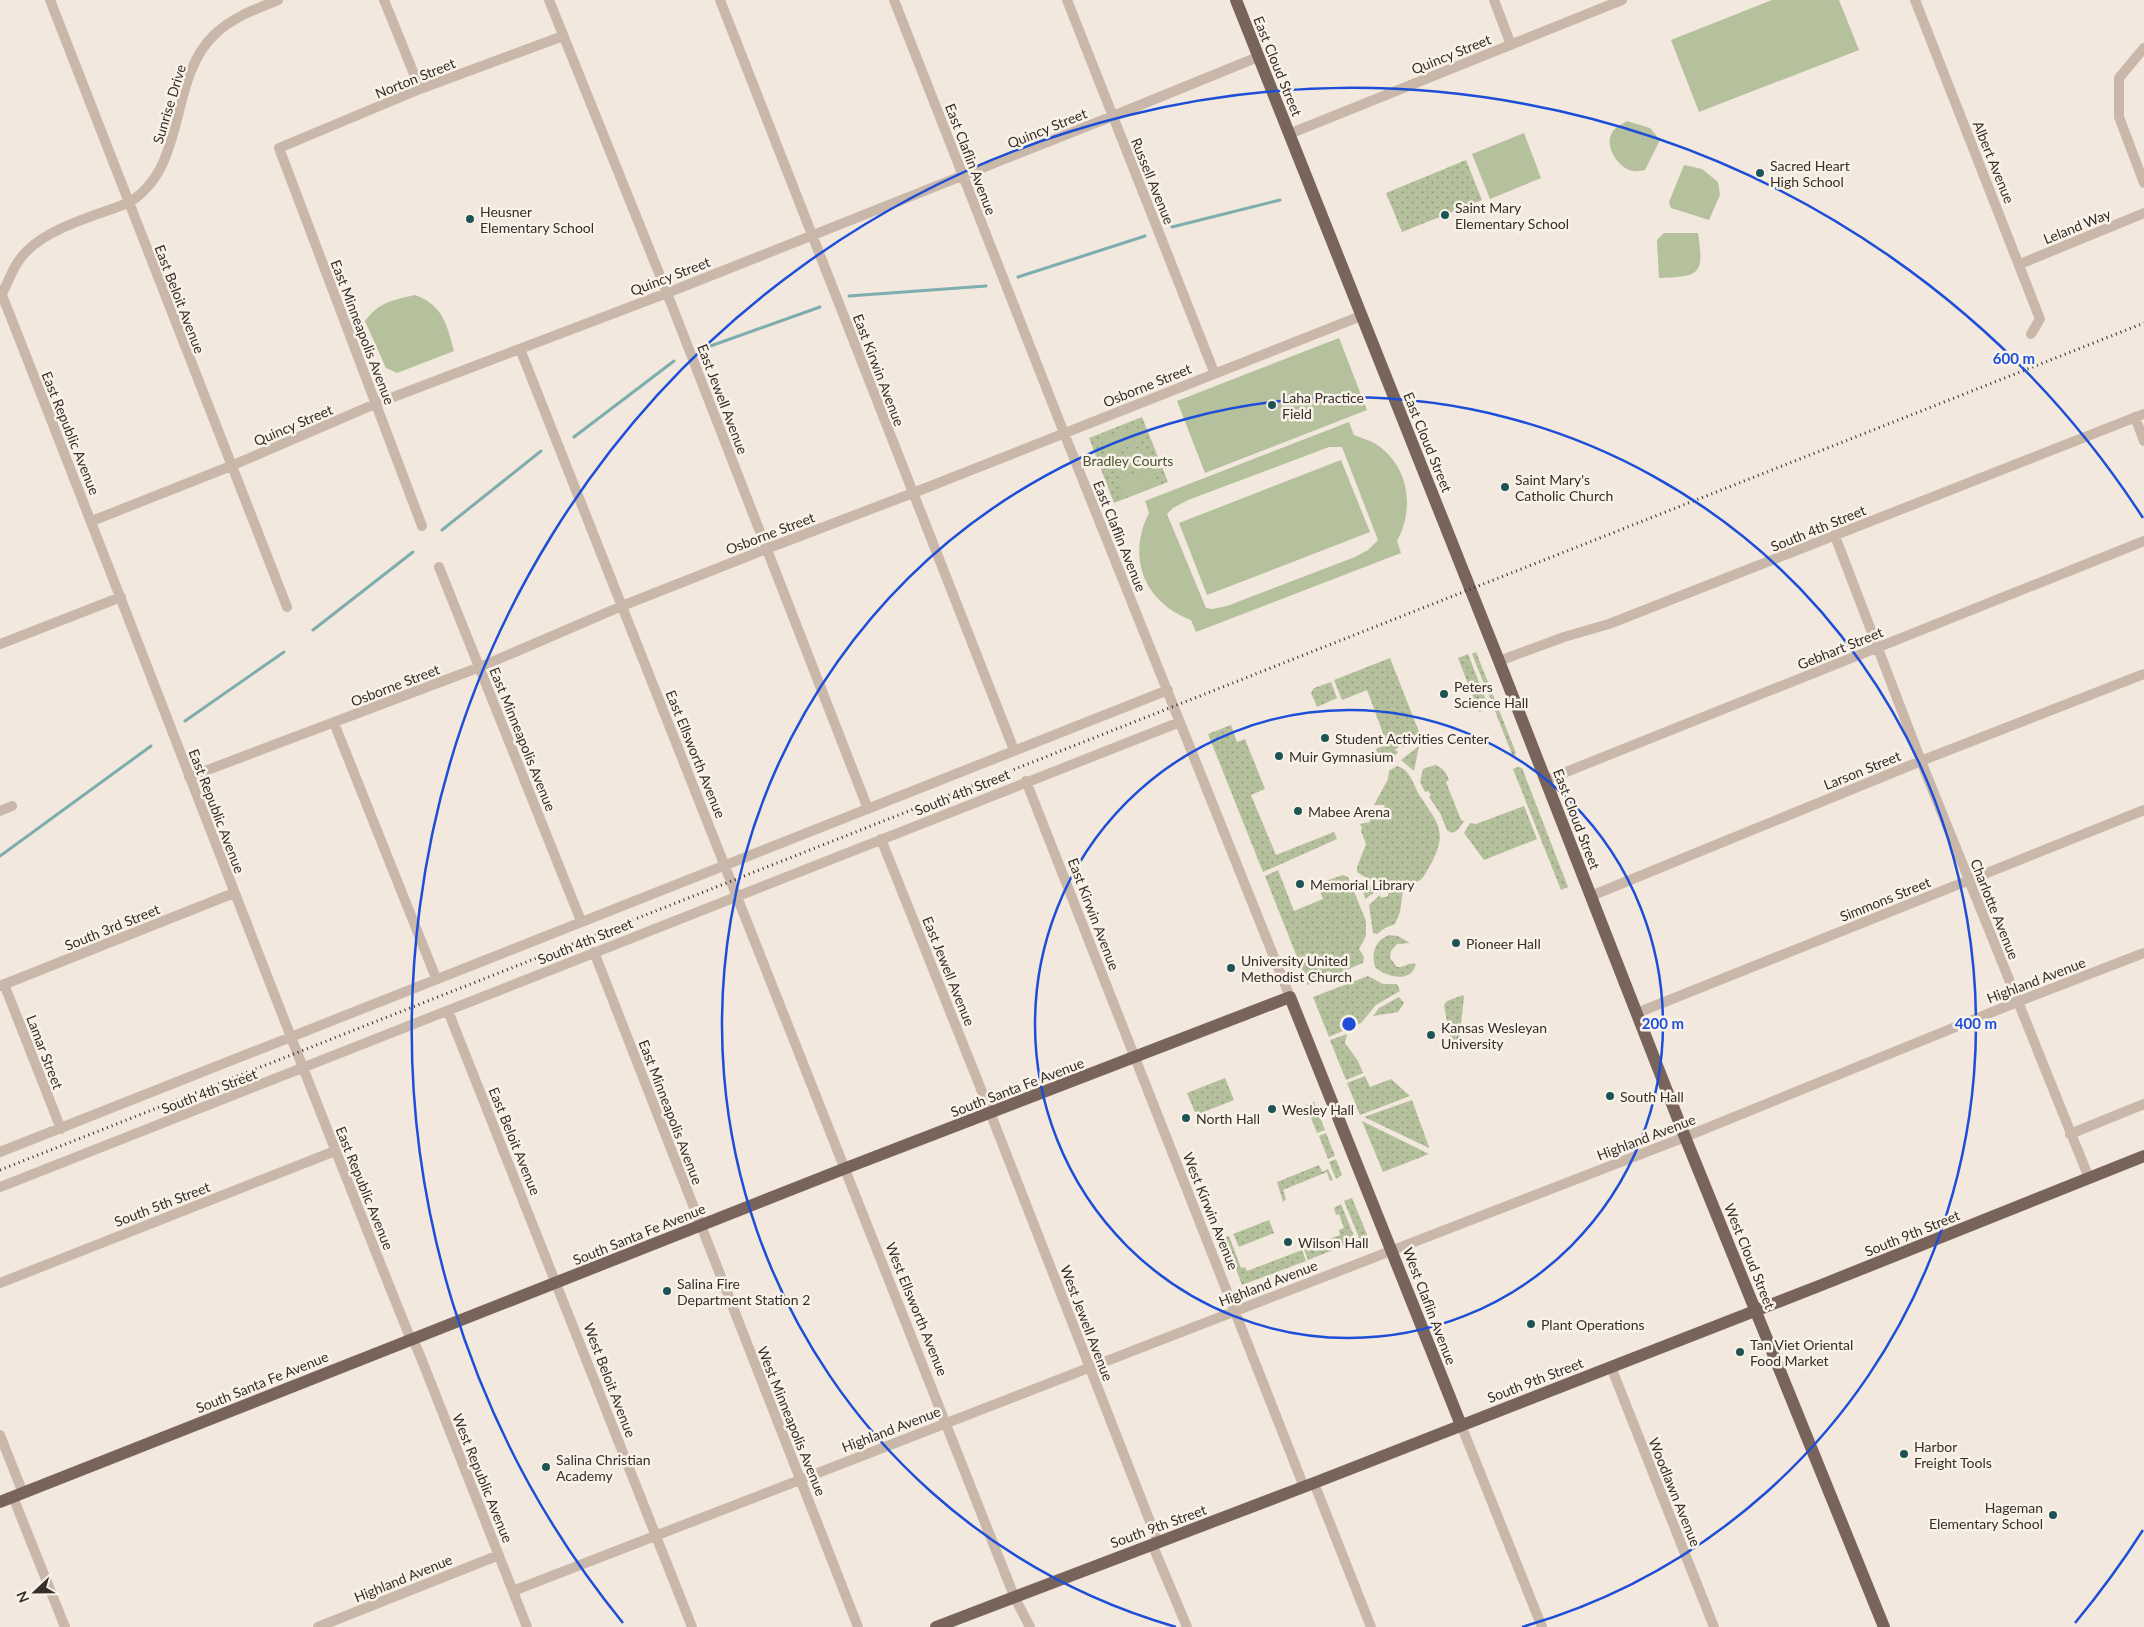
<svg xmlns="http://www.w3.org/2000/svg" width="2144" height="1627" viewBox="0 0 2144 1627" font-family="Lato,sans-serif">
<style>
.grass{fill:url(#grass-dots)}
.garden{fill:#b5c09d;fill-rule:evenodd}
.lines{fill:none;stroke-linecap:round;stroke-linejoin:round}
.stream{stroke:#7dadae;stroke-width:3}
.minor{stroke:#c9b7a9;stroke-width:10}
.major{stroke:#78645a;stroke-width:12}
.rail{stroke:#372d29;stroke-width:3;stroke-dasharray:1 4;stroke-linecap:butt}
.ring{fill:none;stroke:#1d4ed8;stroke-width:2.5}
.poi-dot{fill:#1f5457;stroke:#f9f2e9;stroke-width:2}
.labels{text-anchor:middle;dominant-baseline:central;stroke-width:5;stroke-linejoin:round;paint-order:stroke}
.street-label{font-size:14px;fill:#372d29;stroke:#f9f2e9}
.poi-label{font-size:14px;fill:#372d29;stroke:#f9f2e9;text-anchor:start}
.park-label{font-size:14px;fill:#47542d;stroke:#f9f2e9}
.centre{fill:#1d4ed8;stroke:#f9f2e9;stroke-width:2.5}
.ring-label{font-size:15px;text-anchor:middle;font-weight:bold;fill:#1d4ed8;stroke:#f9f2e9;stroke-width:5;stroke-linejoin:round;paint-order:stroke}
</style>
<defs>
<pattern id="grass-dots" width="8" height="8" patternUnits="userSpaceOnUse" patternTransform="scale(1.25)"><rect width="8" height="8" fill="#b5c09d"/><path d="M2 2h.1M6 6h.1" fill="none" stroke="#949c80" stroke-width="1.8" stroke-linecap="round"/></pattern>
</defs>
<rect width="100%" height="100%" fill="#f2e8dd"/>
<path class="grass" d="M 1466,160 L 1482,200 L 1402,232 L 1386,193 Z
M 1142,417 L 1168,482 L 1114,503 L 1089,438 Z
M 1476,652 L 1497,705 L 1493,706 L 1472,654 Z
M 1468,654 L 1489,708 L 1479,712 L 1458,658 Z
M 1390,658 L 1421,737 L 1403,747 L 1400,745 L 1395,750 L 1398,752 L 1388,763 L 1384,761 L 1380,761 L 1376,749 L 1387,744 L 1367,690 L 1342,700 L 1334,680 Z
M 1331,682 L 1337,698 L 1317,707 L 1311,693 L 1314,688 Z
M 1499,710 L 1516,753 L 1513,757 L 1495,711 Z
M 1231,725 L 1237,742 L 1245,739 L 1265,789 L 1251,795 L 1276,855 L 1334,832 L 1337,839 L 1263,872 L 1208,734 Z
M 1419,746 L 1414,771 L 1401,760 Z
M 1435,765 C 1442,767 1447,773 1449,780 L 1446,782 L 1461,820 L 1464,821 C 1460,827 1455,837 1447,830 L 1440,813 L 1429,797 L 1431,795 L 1428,791 L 1425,792 L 1420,782 L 1423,769 Z
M 1397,766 C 1411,770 1413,785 1420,796 C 1437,822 1448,831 1432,862 C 1428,868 1425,877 1419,881 C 1400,889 1373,884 1357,872 L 1357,867 L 1366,844 L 1361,831 L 1362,828 L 1360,824 L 1370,822 L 1370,816 L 1383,811 L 1385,805 L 1374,805 L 1388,779 L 1389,771 Z
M 1518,767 L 1522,768 L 1568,887 L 1561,890 L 1513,769 Z
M 1524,806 L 1537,839 L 1484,860 L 1464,833 L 1470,823 L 1476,824 Z
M 1278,870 L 1294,911 L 1323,899 L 1317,884 L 1343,875 L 1348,877 L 1366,921 L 1366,936 L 1359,949 L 1364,957 L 1363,963 L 1337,974 L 1328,971 C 1319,977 1320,980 1308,985 L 1265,876 Z
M 1361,883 L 1378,890 L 1365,899 Z
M 1403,890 L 1400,912 L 1395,924 L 1385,928 L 1377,934 L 1373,933 L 1369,905 L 1380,895 L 1381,898 L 1388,896 L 1388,893 Z
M 1389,935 L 1398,936 L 1410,943 L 1397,944 L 1391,951 L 1390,958 L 1397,967 C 1404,968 1409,962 1416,964 C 1411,984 1386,977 1375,967 C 1371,954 1375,940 1389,935 Z
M 1368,976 L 1383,984 L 1397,984 L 1400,991 L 1376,1005 L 1361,1023 L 1329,1037 L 1313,997 Z
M 1463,995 L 1464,997 L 1459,1042 L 1454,1047 L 1451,1045 L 1444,1005 L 1447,1001 Z
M 1399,997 L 1404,1003 L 1398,1012 L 1373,1016 L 1379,1008 Z
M 1347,1034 L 1345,1043 L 1358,1061 L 1363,1073 L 1346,1080 L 1330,1040 Z
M 1365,1076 L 1370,1087 L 1391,1079 L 1410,1096 L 1360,1115 L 1347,1083 Z
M 1225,1078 L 1234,1100 L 1196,1115 L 1187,1093 Z
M 1412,1100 L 1429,1147 L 1429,1148 L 1364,1117 Z
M 1314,1102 L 1325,1130 L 1317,1133 L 1306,1105 Z
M 1362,1121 L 1429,1154 L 1383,1172 Z
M 1326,1133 L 1335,1156 L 1328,1159 L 1319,1136 Z
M 1336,1159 L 1342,1175 L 1336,1179 L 1329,1162 Z
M 1319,1165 L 1322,1172 L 1328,1169 L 1333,1180 L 1330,1181 L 1327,1172 L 1283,1190 L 1286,1199 L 1283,1202 L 1277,1182 Z
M 1352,1198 L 1368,1237 L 1360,1240 L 1344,1201 Z
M 1341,1204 L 1356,1241 L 1308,1260 L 1304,1249 L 1340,1235 L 1339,1230 L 1344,1228 L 1339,1214 L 1336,1215 L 1334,1208 Z
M 1269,1220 L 1274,1233 L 1239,1247 L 1233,1234 Z
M 1229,1236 L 1241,1268 L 1245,1267 L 1247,1271 L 1302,1250 L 1306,1261 L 1242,1285 L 1224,1238 Z"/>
<path class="garden" d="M 1772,0 L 1839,0 L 1859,50 L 1699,112 L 1671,40 Z
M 1627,121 L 1650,128 L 1660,140 L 1645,170 C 1640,171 1634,172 1629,170 C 1614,163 1601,140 1617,127 C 1620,125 1624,123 1627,121 Z
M 1524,133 L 1541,178 L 1490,199 L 1472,154 Z
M 1684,165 L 1702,169 L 1718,182 L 1720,195 L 1709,220 L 1671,208 L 1669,202 Z
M 1664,233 L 1698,233 C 1704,274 1701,277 1659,278 L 1657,240 Z
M 415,295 C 443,305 447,325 454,351 L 397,373 L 386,368 L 365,321 C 379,302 393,300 415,295 Z
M 1339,338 L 1367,410 L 1205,473 L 1177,401 Z
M 1349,422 L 1354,435 C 1361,438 1369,440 1376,444 C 1409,466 1415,508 1397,541 L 1401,553 L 1196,632 L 1191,620 C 1145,603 1126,558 1149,513 L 1145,501 ZM 1329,447 L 1342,447 L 1378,540 L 1368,550 L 1355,557 L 1227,606 L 1212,609 L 1206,608 L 1167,514 L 1173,508 L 1188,500 Z
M 1136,425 L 1142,441 L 1108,455 L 1101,439 Z
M 1144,446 L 1150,462 L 1116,476 L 1109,460 Z
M 1341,460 L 1370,532 L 1207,595 L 1179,523 Z
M 1152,468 L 1159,484 L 1124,497 L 1117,481 Z"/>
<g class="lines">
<path class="stream" d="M 1172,227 L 1280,200
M 1018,277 L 1145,236
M 849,296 L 986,286
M 702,349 L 820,307
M 574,437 L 674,361
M 442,530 L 541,451
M 313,630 L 413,552
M 185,721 L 284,652
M 0,856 L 151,746"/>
<path class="minor" d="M 50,0 L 287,607
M 384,0 L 420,89
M 549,0 L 667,293 L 868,809
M 720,0 L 1014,750
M 894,0 L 1064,433 L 1290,997
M 1067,0 L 1214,372
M 1494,0 L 1511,45
M 1915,0 L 2040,319 L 2031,334
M 2144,48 L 2119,78 L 2119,117 L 2144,183
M 1289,134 L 1622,0
M 2020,264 L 2144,213
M 0,290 C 138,638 269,988 409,1335 L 413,1339 L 421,1358 L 527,1627
M 2,294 C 9,280 15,262 27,251 C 50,227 98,215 128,203 C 189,167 167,79 215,34 C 233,17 256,9 278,0
M 520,349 L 1014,1596 L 1030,1627
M 2135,417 L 2144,441
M 92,521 L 231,466 L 375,404 L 667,293 L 1113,116 L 1258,57
M 422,526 L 279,148 L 420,89 L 563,36
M 1835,536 L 1921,761 L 2089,1178
M 439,567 L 581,921
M 0,644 L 121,597
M 1499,661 L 1564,637 L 1609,624 L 2144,414
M 334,723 L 436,978
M 189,777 L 480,667 L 622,606 L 766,549 L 913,493 L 1361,316
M 1546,780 L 2144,541
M 1026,781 L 1304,1487
M 0,811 L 12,806
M 881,839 L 977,1079 L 1158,1542
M 1591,896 L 1921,761 L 2144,674
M 594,952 L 858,1627
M 4,984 L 61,1129
M 0,986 L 234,893
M 448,1011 L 692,1627
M 1637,1013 L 2144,810
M 2070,1134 L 2144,1104
M 0,1152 L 1168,690
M 0,1187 L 1180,722
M 0,1283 L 335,1151
M 1611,1367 L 1714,1627
M 1461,1425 L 1542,1627
M 0,1435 L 23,1493
M 1314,1483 L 1371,1627
M 13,1497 L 65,1627
M 1152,1544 L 1187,1627
M 513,1591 L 1685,1137 L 2017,1002 L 2144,953
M 318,1627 L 499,1555"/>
<path class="major" d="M 1236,0 L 1499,661 L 1685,1137 L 1884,1627
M 0,1502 L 846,1168 L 1290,997 L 1461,1425
M 936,1627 L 1314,1483 L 1824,1284 L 2144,1156"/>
<path class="rail" d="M 0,1170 L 2144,323"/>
</g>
<g class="ring">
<circle cx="1349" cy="1024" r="314"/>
<path d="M1176 1627A627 627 0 1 1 1522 1627"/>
<path d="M2143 1530A941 941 0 0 1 2075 1623M623 1623A941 941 0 1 1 2143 518"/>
</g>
<g class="poi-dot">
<circle cx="1760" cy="173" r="5"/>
<circle cx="1445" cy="215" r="5"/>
<circle cx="470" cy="219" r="5"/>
<circle cx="1272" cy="405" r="5"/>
<circle cx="1505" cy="487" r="5"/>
<circle cx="1444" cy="694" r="5"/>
<circle cx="1325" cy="738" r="5"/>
<circle cx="1279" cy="756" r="5"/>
<circle cx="1298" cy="811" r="5"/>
<circle cx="1300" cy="884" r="5"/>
<circle cx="1456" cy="943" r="5"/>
<circle cx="1231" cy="968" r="5"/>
<circle cx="1431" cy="1035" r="5"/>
<circle cx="1610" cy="1096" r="5"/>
<circle cx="1272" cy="1109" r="5"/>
<circle cx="1186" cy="1118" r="5"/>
<circle cx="1288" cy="1242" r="5"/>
<circle cx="667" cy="1291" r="5"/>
<circle cx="1531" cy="1324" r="5"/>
<circle cx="1740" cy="1352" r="5"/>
<circle cx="1904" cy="1454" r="5"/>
<circle cx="546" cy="1467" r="5"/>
<circle cx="2053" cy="1515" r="5"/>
</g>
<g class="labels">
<g class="street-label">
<text transform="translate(1451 54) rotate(-22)">Quincy Street</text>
<text transform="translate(1278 66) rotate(68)">East Cloud Street</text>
<text transform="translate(415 78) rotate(-22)">Norton Street</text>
<text transform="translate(169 104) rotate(-73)">Sunrise Drive</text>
<text transform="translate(1047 128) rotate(-22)">Quincy Street</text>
<text transform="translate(971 159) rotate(69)">East Claflin Avenue</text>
<text transform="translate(1994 162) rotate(68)">Albert Avenue</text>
<text transform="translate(1153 181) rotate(68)">Russell Avenue</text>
<text transform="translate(2077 226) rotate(-22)">Leland Way</text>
<text transform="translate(670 276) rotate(-21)">Quincy Street</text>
<text transform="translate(180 299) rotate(69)">East Beloit Avenue</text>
<text transform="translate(363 332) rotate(69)">East Minneapolis Avenue</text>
<text transform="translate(879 370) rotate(69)">East Kirwin Avenue</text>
<text transform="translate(1147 385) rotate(-22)">Osborne Street</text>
<text transform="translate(723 399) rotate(69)">East Jewell Avenue</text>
<text transform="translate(293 425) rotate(-23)">Quincy Street</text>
<text transform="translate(71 433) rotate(68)">East Republic Avenue</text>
<text transform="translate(1428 442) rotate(68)">East Cloud Street</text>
<text transform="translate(1818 528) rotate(-22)">South 4th Street</text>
<text transform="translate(770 533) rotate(-21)">Osborne Street</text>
<text transform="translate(1120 536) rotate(68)">East Claflin Avenue</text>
<text transform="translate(1840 648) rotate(-22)">Gebhart Street</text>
<text transform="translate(395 685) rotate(-21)">Osborne Street</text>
<text transform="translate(523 739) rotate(68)">East Minneapolis Avenue</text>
<text transform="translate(696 754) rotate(68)">East Ellsworth Avenue</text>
<text transform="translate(1862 770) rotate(-22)">Larson Street</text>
<text transform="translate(962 792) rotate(-22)">South 4th Street</text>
<text transform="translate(217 811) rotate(69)">East Republic Avenue</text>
<text transform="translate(1577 819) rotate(69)">East Cloud Street</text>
<text transform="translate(1885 899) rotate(-22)">Simmons Street</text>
<text transform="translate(1995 909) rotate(68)">Charlotte Avenue</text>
<text transform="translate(1094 914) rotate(69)">East Kirwin Avenue</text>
<text transform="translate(112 927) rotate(-22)">South 3rd Street</text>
<text transform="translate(585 941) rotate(-22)">South 4th Street</text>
<text transform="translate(949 971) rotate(68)">East Jewell Avenue</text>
<text transform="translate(2036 980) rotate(-21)">Highland Avenue</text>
<text transform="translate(45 1052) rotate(69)">Lamar Street</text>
<text transform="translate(1017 1087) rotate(-21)">South Santa Fe Avenue</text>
<text transform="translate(209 1091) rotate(-21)">South 4th Street</text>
<text transform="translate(671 1112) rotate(69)">East Minneapolis Avenue</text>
<text transform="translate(1646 1137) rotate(-21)">Highland Avenue</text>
<text transform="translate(515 1141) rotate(68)">East Beloit Avenue</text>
<text transform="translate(365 1188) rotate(68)">East Republic Avenue</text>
<text transform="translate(162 1204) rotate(-21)">South 5th Street</text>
<text transform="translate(1211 1211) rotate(68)">West Kirwin Avenue</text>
<text transform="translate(1912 1233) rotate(-22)">South 9th Street</text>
<text transform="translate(639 1234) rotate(-22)">South Santa Fe Avenue</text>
<text transform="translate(1750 1256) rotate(68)">West Cloud Street</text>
<text transform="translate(1268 1283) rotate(-21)">Highland Avenue</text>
<text transform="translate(1430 1306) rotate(69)">West Claflin Avenue</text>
<text transform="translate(917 1309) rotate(68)">West Ellsworth Avenue</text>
<text transform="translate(1087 1323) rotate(69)">West Jewell Avenue</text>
<text transform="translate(610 1380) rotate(69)">West Beloit Avenue</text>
<text transform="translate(1535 1380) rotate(-21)">South 9th Street</text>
<text transform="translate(262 1382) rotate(-22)">South Santa Fe Avenue</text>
<text transform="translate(792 1421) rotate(68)">West Minneapolis Avenue</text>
<text transform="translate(891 1429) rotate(-21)">Highland Avenue</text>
<text transform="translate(483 1478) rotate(68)">West Republic Avenue</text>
<text transform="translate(1675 1492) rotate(68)">Woodlawn Avenue</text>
<text transform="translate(1158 1526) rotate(-20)">South 9th Street</text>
<text transform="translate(403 1578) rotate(-22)">Highland Avenue</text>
</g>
<g class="poi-label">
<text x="1770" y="165">Sacred Heart<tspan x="1770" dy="16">High School</tspan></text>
<text x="1455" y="207">Saint Mary<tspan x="1455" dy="16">Elementary School</tspan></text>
<text x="480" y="211">Heusner<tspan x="480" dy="16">Elementary School</tspan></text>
<text x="1282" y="397">Laha Practice<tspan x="1282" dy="16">Field</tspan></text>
<text x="1515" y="479">Saint Mary's<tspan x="1515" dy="16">Catholic Church</tspan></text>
<text x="1454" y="686">Peters<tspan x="1454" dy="16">Science Hall</tspan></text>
<text x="1335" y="738">Student Activities Center</text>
<text x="1289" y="756">Muir Gymnasium</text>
<text x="1308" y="811">Mabee Arena</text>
<text x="1310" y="884">Memorial Library</text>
<text x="1466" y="943">Pioneer Hall</text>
<text x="1241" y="960">University United<tspan x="1241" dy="16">Methodist Church</tspan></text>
<text x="1441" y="1027">Kansas Wesleyan<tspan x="1441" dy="16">University</tspan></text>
<text x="1620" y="1096">South Hall</text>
<text x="1282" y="1109">Wesley Hall</text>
<text x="1196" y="1118">North Hall</text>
<text x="1298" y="1242">Wilson Hall</text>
<text x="677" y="1283">Salina Fire<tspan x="677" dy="16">Department Station 2</tspan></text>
<text x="1541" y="1324">Plant Operations</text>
<text x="1750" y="1344">Tan Viet Oriental<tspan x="1750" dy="16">Food Market</tspan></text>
<text x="1914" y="1446">Harbor<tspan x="1914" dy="16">Freight Tools</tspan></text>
<text x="556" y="1459">Salina Christian<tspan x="556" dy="16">Academy</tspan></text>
<text x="2043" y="1507" text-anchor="end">Hageman<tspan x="2043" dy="16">Elementary School</tspan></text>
</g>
<g class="park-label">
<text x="1128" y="460">Bradley Courts</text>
</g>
</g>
<circle cx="1349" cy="1024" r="8" class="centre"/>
<g class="ring-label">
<text x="2014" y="364">600 m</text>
<text x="1663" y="1029">200 m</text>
<text x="1976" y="1029">400 m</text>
</g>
<g transform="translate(35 1592) rotate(248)" stroke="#f9f2e9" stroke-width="4" paint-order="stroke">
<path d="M0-4L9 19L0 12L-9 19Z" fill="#372d29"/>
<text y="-8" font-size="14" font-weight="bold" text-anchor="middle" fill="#372d29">N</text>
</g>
</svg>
